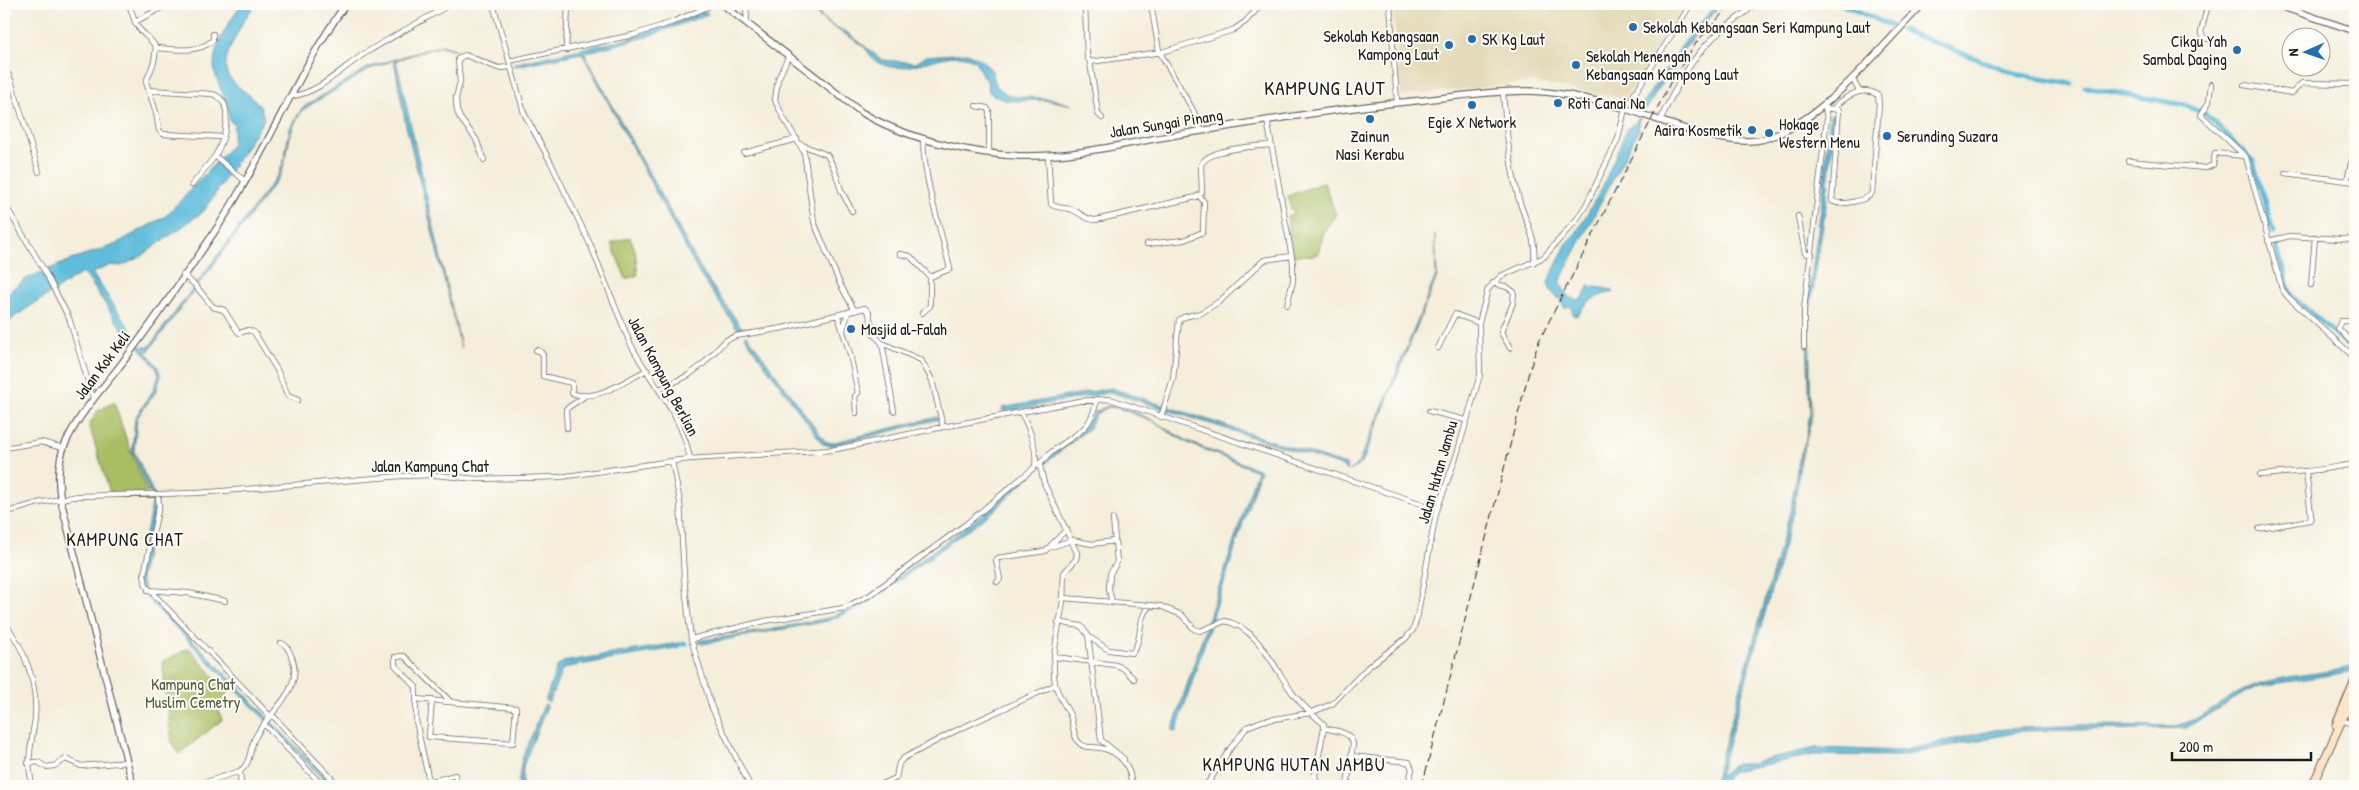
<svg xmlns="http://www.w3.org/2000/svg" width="2359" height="790" viewBox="0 0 2359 790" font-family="'Patrick Hand',sans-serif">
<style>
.built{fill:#e4dbba}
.green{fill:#a9be62;stroke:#626d3f}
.water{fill:#5ebddc;stroke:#3d6c7c}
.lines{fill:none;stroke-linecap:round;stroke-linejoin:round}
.canal{stroke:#5ebddc;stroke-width:5}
.minor-casing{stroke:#68665e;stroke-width:6}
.tertiary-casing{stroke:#68665e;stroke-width:8}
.secondary-casing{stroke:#68665e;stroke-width:9}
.minor{stroke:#fff;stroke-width:4.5}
.tertiary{stroke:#fff;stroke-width:5.5}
.secondary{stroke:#ffe4c6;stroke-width:7}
.rail{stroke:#1c1c1c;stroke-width:1;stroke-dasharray:8 4;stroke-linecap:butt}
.poi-dot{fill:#1f6fb2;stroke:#fdfcf7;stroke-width:2}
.labels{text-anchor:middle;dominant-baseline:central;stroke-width:4;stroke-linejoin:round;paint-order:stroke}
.poi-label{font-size:16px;fill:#1c1c1c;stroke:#fdfcf7;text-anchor:start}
.street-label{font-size:16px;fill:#1c1c1c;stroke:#fdfcf7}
.park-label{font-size:16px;fill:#545d38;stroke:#fdfcf7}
.neighbourhood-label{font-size:18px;letter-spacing:1px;fill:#1c1c1c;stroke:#fdfcf7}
.quarter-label{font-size:19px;letter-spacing:1px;fill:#1c1c1c;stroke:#fdfcf7}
</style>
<rect width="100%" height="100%" fill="#fdfcf7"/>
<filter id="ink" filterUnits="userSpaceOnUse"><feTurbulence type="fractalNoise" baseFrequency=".02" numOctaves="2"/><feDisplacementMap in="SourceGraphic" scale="10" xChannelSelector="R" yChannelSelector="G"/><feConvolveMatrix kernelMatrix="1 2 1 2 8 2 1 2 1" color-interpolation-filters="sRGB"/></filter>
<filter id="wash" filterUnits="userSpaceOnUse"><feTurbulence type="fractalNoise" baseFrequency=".0096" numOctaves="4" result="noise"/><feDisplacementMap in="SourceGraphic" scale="20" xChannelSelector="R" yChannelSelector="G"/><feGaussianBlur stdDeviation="1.12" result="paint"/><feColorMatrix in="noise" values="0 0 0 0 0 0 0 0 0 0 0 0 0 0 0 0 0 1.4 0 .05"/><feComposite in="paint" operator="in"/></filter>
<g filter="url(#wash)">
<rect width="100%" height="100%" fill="#f4eeda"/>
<path class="built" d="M 1393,4 L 1688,4 L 1625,99 L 1532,82 L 1401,96 Z"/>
<path class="green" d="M 1324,182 L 1336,215 L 1326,228 L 1317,255 L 1292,256 L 1287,216 L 1293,214 L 1294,210 L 1291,209 L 1288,196 Z
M 630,237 L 635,250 L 638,275 L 626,279 L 611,243 Z
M 114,402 L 130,450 L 148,493 L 110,493 L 89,425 L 98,411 Z
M 189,648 L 228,692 L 217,705 L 222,720 L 179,754 L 172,743 L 162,662 Z"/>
<path class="water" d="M 257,4 C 247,13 242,24 236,36 C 231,47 224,58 226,69 C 229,90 266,95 263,121 L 204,211 L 140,257 L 121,266 L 111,265 L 92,273 L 133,333 L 132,337 L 128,338 L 85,274 L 82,273 L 17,315 L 4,328 L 4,295 L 28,278 L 78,257 L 112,246 L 166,216 L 232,145 L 234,124 L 230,121 C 228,103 222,93 216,77 C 208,52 228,24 241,5 Z
M 812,4 L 815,4 L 818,13 L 833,26 L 848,33 L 882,60 L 916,63 L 927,56 L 967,53 L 983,61 L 992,71 L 996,86 L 1009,96 L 1053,99 L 1071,105 C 1060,102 1050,100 1039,100 C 1021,100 1004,105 989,92 L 987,80 C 978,74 981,62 969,58 C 939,49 908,78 879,63 C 871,59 870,53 864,47 C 859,42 853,39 848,36 C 833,26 819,22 812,4 Z
M 1718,4 L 1721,4 L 1679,55 L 1647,108 L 1645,108 L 1638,122 L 1639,129 L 1563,275 L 1560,283 L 1568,297 L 1578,300 L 1583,298 L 1589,286 L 1613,290 L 1613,292 C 1599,295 1585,301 1579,314 L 1575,316 L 1572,312 L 1573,308 L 1568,306 L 1565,309 L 1561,299 C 1554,296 1549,291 1548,282 L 1568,241 L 1575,235 L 1602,188 L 1627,129 L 1637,121 L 1643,107 L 1642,104 L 1693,30 Z
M 706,11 L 708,14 L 649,36 L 584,53 L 703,273 L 742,328 L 739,331 L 700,275 L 582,53 L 515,66 L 513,64 L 627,39 Z
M 441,45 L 501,63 L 503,65 L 501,66 L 463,52 L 441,46 L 396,60 L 461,348 L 405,121 L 394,60 L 368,70 L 304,109 C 287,128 289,153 280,176 L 147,353 L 158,367 L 161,376 L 156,391 L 137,418 L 134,451 L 157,501 L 141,577 L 144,590 L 334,786 L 330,786 L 141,592 L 137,576 L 153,500 L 132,451 L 135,418 L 153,391 L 159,375 L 156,368 L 139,346 L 149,347 L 278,175 L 284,161 L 290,128 L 302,108 L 367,68 Z
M 1830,115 L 1835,115 L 1826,205 L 1809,315 L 1811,421 L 1800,464 L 1794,509 L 1719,777 L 1736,764 L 1754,764 L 1757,761 L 1816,748 L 1901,751 L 1995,730 L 2019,728 L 2081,725 L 2175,726 C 2203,721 2226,695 2253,686 C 2286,674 2322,675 2355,666 L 2355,671 L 2260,686 L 2246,692 L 2186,728 L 2024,731 L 1900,756 L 1813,755 L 1733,771 L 1720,786 L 1713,786 L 1791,508 L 1798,463 L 1806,438 L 1810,412 L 1806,314 L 1822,202 Z
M 1435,234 L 1437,276 L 1362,463 L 1350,471 L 1359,462 L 1375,425 L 1436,276 Z
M 747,335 L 825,441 L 831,443 L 937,417 L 939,419 L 831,446 L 823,444 L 744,336 Z
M 1111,388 L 1339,463 L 1346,465 L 1348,471 L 1339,465 L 1111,392 L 1003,412 L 1002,408 Z
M 1108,406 C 1141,408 1164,430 1192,443 C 1214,453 1238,461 1260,470 L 1176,732 L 1172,731 L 1257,471 L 1190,444 L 1169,432 L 1156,422 L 1117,408 L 1108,407 L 1096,414 L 1089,428 L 1031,475 L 995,510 L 865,605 L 828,621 L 702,644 L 698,642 L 702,640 L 769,630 L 828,618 L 863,603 L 990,509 L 1009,489 L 1074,438 L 1095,412 Z
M 679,643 L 683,644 L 680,647 L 568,667 L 562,670 L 549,702 L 545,701 L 557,667 L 563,662 Z
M 546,704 L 547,706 L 523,766 L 522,786 L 518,786 L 522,759 L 544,705 Z"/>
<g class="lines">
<path class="canal" d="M 1841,4 L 1894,27
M 1902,30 L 2019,75 L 2072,84
M 503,65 L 507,65
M 2085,87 L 2184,105 L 2205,114 L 2253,161 L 2273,232
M 2276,246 L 2291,295 L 2355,352
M 683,644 L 686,644"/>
</g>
</g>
<g filter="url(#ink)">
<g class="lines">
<g class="minor-casing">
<path id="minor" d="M 129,4 L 135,22
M 168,4 L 135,22 C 140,34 151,37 156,48 L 154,62 L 146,82 L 156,112 L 159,130 L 163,134 L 223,137
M 493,4 L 524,113 L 551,163 L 591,246 L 629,341 C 649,381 682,413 690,459 L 672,461 L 680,502 L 684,577 L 691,639 L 712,708 L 750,786
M 746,4 L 747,22
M 1085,4 L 1087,57 L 1090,62 L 1098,114 L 1102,118
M 1151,4 L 1159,51 L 1193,110 L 1201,131
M 1390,4 L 1397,102
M 2208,4 L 2201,32 L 2204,38 L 2221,42
M 2355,35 L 2355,59
M 156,48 C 175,49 198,54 213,40 L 213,34
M 566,50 L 568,4
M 789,55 L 778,79 L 775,100 L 783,117 L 804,152 L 814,222 L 840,284 L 855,311
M 509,61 L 633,35 L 673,22 L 714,4
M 1090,62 L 1162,52 L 1233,30 L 1245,22 L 1262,4
M 4,71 L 8,74 L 11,80 L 39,172
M 1852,78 L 1859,91
M 2211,84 L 2209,102 L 2201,115 L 2246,157 L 2282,289 L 2287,296 L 2355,358
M 2244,85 L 2292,93 L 2302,83 L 2355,84
M 148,90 L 212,94 C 236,100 225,140 215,156 L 245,181
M 1503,93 C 1506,126 1509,160 1517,192 C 1523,220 1537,233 1534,262
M 292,96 C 320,93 344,66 367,52 C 395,35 423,20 451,4
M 976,106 L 987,108 L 989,111 L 989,153
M 1823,106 L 1825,108 L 1839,110 L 1832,201 C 1840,206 1867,201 1872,193 L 1879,104 L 1878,95 C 1862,85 1845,97 1834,108
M 1267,120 L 1293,263 L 1293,281 L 1287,305
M 1660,121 C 1673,92 1689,61 1712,39 C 1725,26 1741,17 1755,4
M 2355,122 L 2352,127 L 2355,139
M 923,138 C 924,183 940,225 950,269 L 930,277
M 800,144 L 827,155 L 834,168 L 841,190 L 852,211
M 744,153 L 797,139
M 1048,155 L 1051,204 C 1057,209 1063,207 1070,209 C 1081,212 1084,220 1096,220 L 1196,197 L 1202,193 L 1201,165 C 1208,148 1255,146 1271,145
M 484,160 L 476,139 L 460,118 L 457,111 L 456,98 L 460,82 L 458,59 L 465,55 L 498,68 L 510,67
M 2128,161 L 2206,168 L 2213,165 L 2215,153 L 2244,156
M 2285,173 L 2355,182
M 2347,181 L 2355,145
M 192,185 L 215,156
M 4,203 L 44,270 L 69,318 L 93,398
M 1798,216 L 1805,253 L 1812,255
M 2268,241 L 2290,236 L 2355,240
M 1147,244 L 1184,240 L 1203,232 L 1204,202 L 1199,195
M 900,254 L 910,256 L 930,277 L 930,306 L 922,313
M 183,275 L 194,284 L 213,307 L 224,310 L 238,332 L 240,333 L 248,330 L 254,332 L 277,370 L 288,396 L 298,400
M 1493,283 L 1507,287 L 1514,292 L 1513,303 L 1501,332 L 1510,348
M 2311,285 L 2315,237
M 838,316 L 850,354 L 858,393 L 855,396 L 856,413
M 2355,321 L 2341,321 L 2338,328 L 2355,346
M 843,330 L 848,313
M 882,343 L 921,360 L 932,380 L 943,427
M 1804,347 L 1804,309 L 1827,118 L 1825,108
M 1438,348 L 1455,314 L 1479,323
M 536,350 L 540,351 L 543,355 L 543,376 L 572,383 L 572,393 C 596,403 626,380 647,370
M 660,389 L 689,375 L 703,364 L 726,340 L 736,336 L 783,328 L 865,308 L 869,313 L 873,334 L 882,343 L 894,411
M 1097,399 C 1095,409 1092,420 1084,428 C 1074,438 1044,453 1040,466 L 1044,483 L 1077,553 L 1076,559 L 1064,573 C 1063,582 1064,591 1063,600 C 1060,627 1050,656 1055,683 C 1057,694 1065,705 1070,715 C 1073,723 1073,733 1077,740 C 1083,750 1092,746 1101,748 C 1121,752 1132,768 1131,786
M 1429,411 L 1465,420
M 1021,413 C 1029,426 1038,451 1035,466
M 1161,417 L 1173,379 L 1179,320 L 1184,317 L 1201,313 L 1220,301 L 1264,260 L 1291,256
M 567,428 L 566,409 L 585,396
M 4,448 L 41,442 L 63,448
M 690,459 L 832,450 L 943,427 L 1079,401 L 1110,399 L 1437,509
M 2260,475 L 2306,471
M 158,495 L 159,506 L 144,574 L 146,586 L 270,716
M 4,513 L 38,503 L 78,496 L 198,493 L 401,476 L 435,475 L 477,479 L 560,477 L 672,461
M 2259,529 L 2310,520 L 2311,516 L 2306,471 C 2324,470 2338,466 2355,464
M 1048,548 L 1072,540 L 1092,544 L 1114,541
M 997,582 L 1000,579 L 996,560 L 998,558 L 1045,551 L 1067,529
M 148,590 L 188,593 L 225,601
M 1064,598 L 1160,606 L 1182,615 L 1194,629 L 1200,631 L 1225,621 C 1257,626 1276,671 1294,695 C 1303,706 1313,715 1324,724 L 1324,728 C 1335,731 1351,731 1353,744 L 1347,786
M 1112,603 L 1109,589 L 1110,574 L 1117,562 L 1113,519
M 4,622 C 25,649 38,684 35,718 C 32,742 25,763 33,786
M 1058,622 L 1081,626 L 1088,635 L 1101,740 L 1124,759
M 1089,637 L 1109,650 L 1132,653 C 1144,639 1136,616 1151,605
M 691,639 L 765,621 L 844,608 L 870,595 L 966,524 L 1042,461
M 1055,657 L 1116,665 L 1123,668 L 1134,679
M 416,699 C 449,702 483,705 516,708 L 513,743 L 429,737 L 432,700
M 269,717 L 274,717 L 336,783
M 2343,721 L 2355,724
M 264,724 L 323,786
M 1324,728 L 1315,775 L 1316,782 L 1326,786
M 1351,756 L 1409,762 L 1412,769 L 1408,786
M 28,763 L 38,762 L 46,767 L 54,766 L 66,759 L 81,766 L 127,762
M 240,771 L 241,786
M 429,782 L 455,775 L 457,786
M 194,786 L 240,771 C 252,763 249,747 256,736 C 270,710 306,689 291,655 C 288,649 287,645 281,643
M 430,786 L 416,721 L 416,687 L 395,665 L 395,657 L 404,656 L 451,702
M 878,786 L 896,778 L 899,763 L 904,758 L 953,732 L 1055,685
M 1206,786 L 1230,749 L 1247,727 L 1262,721 L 1310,713 L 1332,704 L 1368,667 L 1405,639 L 1413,630 L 1417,618 L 1436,513 L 1457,454 L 1480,375 L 1479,323 L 1488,289 L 1501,276 L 1544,257 L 1577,219 L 1586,205 L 1618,139 L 1625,109 L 1691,4"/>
</g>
<g class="tertiary-casing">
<path id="tertiary" d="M 722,4 L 861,112 C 904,138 973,155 1024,156 C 1070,157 1125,144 1170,136 C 1255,122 1339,108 1424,100 C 1457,96 1492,91 1526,91 C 1559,91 1595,100 1626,109 C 1662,120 1728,149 1764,139 C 1824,122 1880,47 1923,4
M 2274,4 L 2355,31
M 133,786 L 61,501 C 57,479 57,458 68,438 C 81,412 101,390 119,367 C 154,321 187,273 219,225 C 266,154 296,73 346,4"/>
</g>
<g class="secondary-casing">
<path id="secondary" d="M 2336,725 L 2355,680
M 2312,786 L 2355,692"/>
</g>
<use href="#minor" class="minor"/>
<use href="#tertiary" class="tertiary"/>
<use href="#secondary" class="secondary"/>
<path class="rail" d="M 1422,786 L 1529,372 L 1539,341 L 1670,83 L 1696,43 L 1731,4"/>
</g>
</g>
<g class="poi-dot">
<circle cx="1633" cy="27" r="5"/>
<circle cx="1472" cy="39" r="5"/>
<circle cx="1449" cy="45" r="5"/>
<circle cx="2237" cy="50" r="5"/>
<circle cx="1576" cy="65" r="5"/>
<circle cx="1558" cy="103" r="5"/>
<circle cx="1472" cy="105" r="5"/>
<circle cx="1370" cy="119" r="5"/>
<circle cx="1752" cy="130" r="5"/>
<circle cx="1769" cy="133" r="5"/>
<circle cx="1887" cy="136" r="5"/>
<circle cx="851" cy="329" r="5"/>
</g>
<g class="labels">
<g class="poi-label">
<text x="1643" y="27">Sekolah Kebangsaan Seri Kampung Laut</text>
<text x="1439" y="36" text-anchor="end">Sekolah Kebangsaan<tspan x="1439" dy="18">Kampong Laut</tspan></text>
<text x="1482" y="39">SK Kg Laut</text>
<text x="2227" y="41" text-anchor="end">Cikgu Yah<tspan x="2227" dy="18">Sambal Daging</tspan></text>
<text x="1586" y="56">Sekolah Menengah<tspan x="1586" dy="18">Kebangsaan Kampong Laut</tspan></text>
<text x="1568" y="103">Roti Canai Na</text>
<text x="1472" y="122" text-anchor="middle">Egie X Network</text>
<text x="1779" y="124">Hokage<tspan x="1779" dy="18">Western Menu</tspan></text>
<text x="1742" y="130" text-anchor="end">Aaira Kosmetik</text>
<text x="1370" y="136" text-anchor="middle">Zainun<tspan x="1370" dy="18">Nasi Kerabu</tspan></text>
<text x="1897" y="136">Serunding Suzara</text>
<text x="861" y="329">Masjid al-Falah</text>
</g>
<g class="street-label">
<text transform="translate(1166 123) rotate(-9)">Jalan Sungai Pinang</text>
<text transform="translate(102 365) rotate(-53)">Jalan Kok Keli</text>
<text transform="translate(664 376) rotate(62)">Jalan Kampung Berlian</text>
<text x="430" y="466">Jalan Kampung Chat</text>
<text transform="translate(1437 472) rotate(-74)">Jalan Hutan Jambu</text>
</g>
<g class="park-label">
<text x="193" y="684">Kampung Chat<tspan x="193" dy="18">Muslim Cemetry</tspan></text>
</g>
<g class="neighbourhood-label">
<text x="125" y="539">KAMPUNG CHAT</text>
<text x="1294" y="764">KAMPUNG HUTAN JAMBU</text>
</g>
<g class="quarter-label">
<text x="1325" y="88">KAMPUNG LAUT</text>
</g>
</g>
<rect width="2359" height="790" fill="none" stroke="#fdfcf7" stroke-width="20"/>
<g transform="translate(2306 52) rotate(268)"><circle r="24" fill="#fdfcf7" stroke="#a3a29f"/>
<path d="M0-4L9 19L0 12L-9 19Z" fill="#1f6fb2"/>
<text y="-8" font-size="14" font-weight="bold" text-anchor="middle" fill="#1c1c1c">N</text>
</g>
<path d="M2172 752v8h139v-8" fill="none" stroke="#1c1c1c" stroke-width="2.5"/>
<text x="2179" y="752" font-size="15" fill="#1c1c1c" stroke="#fdfcf7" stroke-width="4" paint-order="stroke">200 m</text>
</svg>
